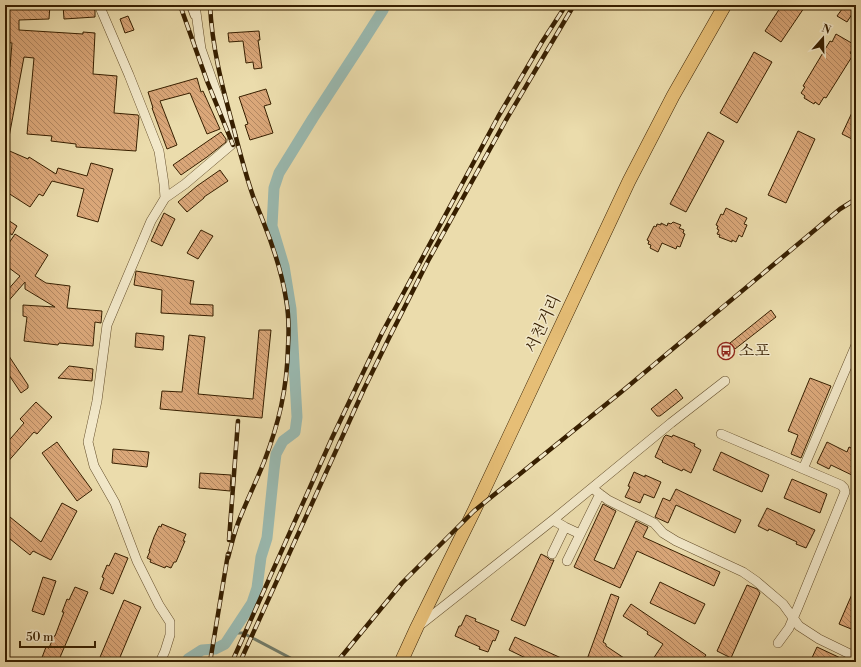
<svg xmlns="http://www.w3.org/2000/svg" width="861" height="667" viewBox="0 0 861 667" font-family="'Libre Bodoni','Noto Serif KR',serif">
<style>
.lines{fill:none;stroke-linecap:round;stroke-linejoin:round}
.stream{stroke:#727c6a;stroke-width:3}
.canal{stroke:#9abab1;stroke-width:11}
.building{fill:url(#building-back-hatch);stroke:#371f00}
.service-casing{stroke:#644e2b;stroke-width:6}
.minor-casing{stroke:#644e2b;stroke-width:10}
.primary-casing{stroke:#371f00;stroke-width:14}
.service{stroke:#f2e8c9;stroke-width:4.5}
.minor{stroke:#f2e8c9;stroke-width:9}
.primary{stroke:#e6be76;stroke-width:13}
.rail-casing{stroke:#371f00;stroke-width:4.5}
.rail{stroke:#f2e8c9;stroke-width:3;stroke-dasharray:9;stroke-linecap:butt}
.labels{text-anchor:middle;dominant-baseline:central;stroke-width:3;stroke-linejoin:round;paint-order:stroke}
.street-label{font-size:16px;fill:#371f00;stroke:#f2e8c9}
.poi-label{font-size:16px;fill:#371f00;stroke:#f2e8c9;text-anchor:start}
</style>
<defs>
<pattern id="building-back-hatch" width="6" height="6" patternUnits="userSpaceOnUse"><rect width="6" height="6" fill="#daa779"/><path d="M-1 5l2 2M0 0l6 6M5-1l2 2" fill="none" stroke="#b28761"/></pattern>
</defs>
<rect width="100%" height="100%" fill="#ebdcac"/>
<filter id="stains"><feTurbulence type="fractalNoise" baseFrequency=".005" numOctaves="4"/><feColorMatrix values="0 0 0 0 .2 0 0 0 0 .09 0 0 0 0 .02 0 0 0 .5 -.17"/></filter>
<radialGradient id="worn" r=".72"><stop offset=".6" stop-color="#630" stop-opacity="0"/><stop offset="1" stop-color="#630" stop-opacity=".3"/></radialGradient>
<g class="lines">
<path class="stream" d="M 233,633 L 243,633 L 298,662"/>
<path class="canal" d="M 186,662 L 188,659 L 202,650 L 215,649 L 225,644 L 252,603 L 257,588 L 261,557 L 267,538 L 274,470 L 276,454 L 283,441 L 295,432 L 297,417 L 291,309 L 284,266 L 272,226 L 274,188 L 279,173 L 313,118 L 362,43 L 383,10 L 385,5"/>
</g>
<path class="building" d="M 5,5 L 50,5 L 49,19 L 19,20 L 19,30 L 83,34 L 83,32 L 95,33 L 93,74 L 117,76 L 114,113 L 138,115 L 139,117 L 136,151 L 76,147 L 76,144 L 51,141 L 52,136 L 27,134 L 34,58 L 24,57 L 9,137 L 5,136 L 5,102 L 6,102 L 9,67 L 10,67 L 12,43 L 5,42 Z
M 63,5 L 93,5 L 95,11 L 95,17 L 64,19 Z
M 782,5 L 806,5 L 781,42 L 765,31 Z
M 845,5 L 856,5 L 856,8 L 847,22 L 837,16 Z
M 128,16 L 134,30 L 125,33 L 120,19 Z
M 259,31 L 260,40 L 258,40 L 262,68 L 254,69 L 253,62 L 246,63 L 243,41 L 229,42 L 228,33 Z
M 836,34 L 855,45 L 850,53 L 853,55 L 826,98 L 824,97 L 819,105 L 815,102 L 814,104 L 804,98 L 805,96 L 801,93 L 805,87 L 803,86 L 830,41 L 832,42 Z
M 754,52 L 772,62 L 737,123 L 720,113 Z
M 197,78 L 201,92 L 203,91 L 220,129 L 207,134 L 190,93 L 160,101 L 177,145 L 167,149 L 152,108 L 153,108 L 148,92 Z
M 266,89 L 271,104 L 264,106 L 273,133 L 250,140 L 245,125 L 248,124 L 239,97 Z
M 856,104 L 856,141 L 842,134 Z
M 798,131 L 815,139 L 786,203 L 768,195 Z
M 221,132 L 226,139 L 226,142 L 207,157 L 181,175 L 173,165 Z
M 708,132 L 724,141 L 686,212 L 670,204 Z
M 5,149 L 28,159 L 29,157 L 56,174 L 58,168 L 87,176 L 91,163 L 113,169 L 98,222 L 77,216 L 84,189 L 52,181 L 43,196 L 39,194 L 30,207 L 5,191 Z
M 220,170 L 228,181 L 204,197 L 204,198 L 187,212 L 178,202 L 197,186 Z
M 726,208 L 747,218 L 744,224 L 747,225 L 742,237 L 739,235 L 736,242 L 732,240 L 732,242 L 719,237 L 720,235 L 717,234 L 719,230 L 717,229 L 718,226 L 716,225 L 721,214 L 723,215 Z
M 164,213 L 175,219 L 162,246 L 151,241 Z
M 5,218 L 17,226 L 12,235 L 5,230 Z
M 673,222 L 681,225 L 679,228 L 684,230 L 683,233 L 685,234 L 680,247 L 677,246 L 676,249 L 662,243 L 658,252 L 650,248 L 651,245 L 648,244 L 649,241 L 647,240 L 654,226 L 656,227 L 657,224 L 661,225 L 661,223 L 667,226 L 668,223 L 671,224 Z
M 201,230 L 213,236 L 198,259 L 187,253 Z
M 15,234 L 48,255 L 35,276 L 46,283 L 70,286 L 67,308 L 102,311 L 101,323 L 95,322 L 93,346 L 59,343 L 58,345 L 24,341 L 27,317 L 23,316 L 23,305 L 55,307 L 25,289 L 25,282 L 5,305 L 5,293 L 20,276 L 5,265 L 5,249 Z
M 136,271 L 194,281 L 190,304 L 213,305 L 213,316 L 161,313 L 162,290 L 134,285 Z
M 771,310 L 776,317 L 735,349 L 730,343 Z
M 259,330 L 271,330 L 262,418 L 160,409 L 162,391 L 182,392 L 189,335 L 205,337 L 198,394 L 253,399 Z
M 136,333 L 164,336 L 163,350 L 135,347 Z
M 5,350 L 28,385 L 28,388 L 21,393 L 5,369 Z
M 69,366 L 93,369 L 92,381 L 58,378 Z
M 810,378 L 831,386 L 801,458 L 791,454 L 798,435 L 788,431 Z
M 676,389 L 683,398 L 660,416 L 657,416 L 651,409 Z
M 36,402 L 52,417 L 37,434 L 34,432 L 5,465 L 5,445 L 24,423 L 20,419 Z
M 666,435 L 672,437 L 673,435 L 695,444 L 694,446 L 701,450 L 691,473 L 683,469 L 682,471 L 662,462 L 663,461 L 655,457 L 664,437 Z
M 57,442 L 92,490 L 77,501 L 42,453 Z
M 827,442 L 847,452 L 849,447 L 856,450 L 856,477 L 831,465 L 829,469 L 817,463 Z
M 113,449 L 149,452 L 147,467 L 112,463 Z
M 721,452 L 769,475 L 762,492 L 713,470 Z
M 634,472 L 645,477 L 645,475 L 661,482 L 654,498 L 644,494 L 640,503 L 625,497 L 630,487 L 628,486 Z
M 200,473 L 231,475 L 230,491 L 199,488 Z
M 792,479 L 827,494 L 820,513 L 784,498 Z
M 676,489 L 741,520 L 735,533 L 676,505 L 668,523 L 655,517 L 663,498 L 670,501 Z
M 62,503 L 77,511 L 51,560 L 33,551 L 30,555 L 5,535 L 5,513 L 41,542 Z
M 603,504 L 616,511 L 594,560 L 614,569 L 636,521 L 648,527 L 643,537 L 720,572 L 714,586 L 637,551 L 620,588 L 574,567 Z
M 767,508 L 815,530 L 806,548 L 796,544 L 797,542 L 769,529 L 768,531 L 758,526 Z
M 162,524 L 186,534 L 183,541 L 185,541 L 176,562 L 174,562 L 171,568 L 166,566 L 165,568 L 150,562 L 151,560 L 147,558 L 150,551 L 149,551 L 154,537 L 159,526 L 161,527 Z
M 115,553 L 128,558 L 113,594 L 100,589 L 104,578 L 102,577 L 107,565 L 109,566 Z
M 541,554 L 547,557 L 550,560 L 554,560 L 525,626 L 511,620 Z
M 43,577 L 56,581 L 44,615 L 32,611 Z
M 660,582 L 705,604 L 695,624 L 650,603 Z
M 747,585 L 757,589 L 760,593 L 731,658 L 717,651 Z
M 856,585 L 856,631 L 839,624 Z
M 75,587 L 88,592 L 58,662 L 46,662 L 41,660 L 46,647 L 49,648 L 54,636 L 55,636 L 64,612 L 62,612 L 67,599 L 69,600 Z
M 611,594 L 619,597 L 603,642 L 606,644 L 606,646 L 630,662 L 586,662 Z
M 124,600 L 141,607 L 118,662 L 98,662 Z
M 631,604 L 706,655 L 701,662 L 658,662 L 653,659 L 663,644 L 647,634 L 648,632 L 623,616 Z
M 466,615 L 476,619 L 475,621 L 499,631 L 495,641 L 493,640 L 488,652 L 479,649 L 480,647 L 455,636 L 459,626 L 461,626 Z
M 515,637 L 570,662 L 534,662 L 509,650 Z
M 817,647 L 849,662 L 810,662 Z"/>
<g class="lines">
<g class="service-casing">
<path id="service" d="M 189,5 L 193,16"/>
</g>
<g class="minor-casing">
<path id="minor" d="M 99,5 L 129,75 L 159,151 L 164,184 L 165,198
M 721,434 L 841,485 L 844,488 L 845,492 L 798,607 L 789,628 L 778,643
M 803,469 L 856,345
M 592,488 L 608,500 L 654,523 L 663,533 L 676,541 L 743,572 L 756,581 L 783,604 L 799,626 L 819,639 L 856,657
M 553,520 L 565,527 L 580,534
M 552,554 L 565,527
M 567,561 L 600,494
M 420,625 L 553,520 L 671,423 L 725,381
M 160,662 L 165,651 L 170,635 L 170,622 L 159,605 L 137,561 L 115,503 L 94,466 L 88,442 L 97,401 L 107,325 L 151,221 L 165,198 L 185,184 L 231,145 L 233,137 L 227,122 L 201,49 L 195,5"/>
</g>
<g class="primary-casing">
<path id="primary" d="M 401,662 L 417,627 L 474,511 L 629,181 L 673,96 L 725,5"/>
</g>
<use href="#service" class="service"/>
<use href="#minor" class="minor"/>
<use href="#primary" class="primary"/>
<g class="rail-casing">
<path id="rail" d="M 180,5 L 207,81 L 233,145
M 210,5 C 212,47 222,86 233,126 C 239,149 245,173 253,196 C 256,204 260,213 263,221 C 273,246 282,273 286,299 C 289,315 289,331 288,347 C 287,389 279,423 264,462 C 256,482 246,502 238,523 C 234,534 231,546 228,558
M 229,540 L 238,421
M 210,662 L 228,554
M 232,662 L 332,438 L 382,333 L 498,117 L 542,42 L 566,5
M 240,662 L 364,389 L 390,336 L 428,261 L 506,120 L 574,5
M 337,662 L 402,583 L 474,511 L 620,393 L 840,209 L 856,199"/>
</g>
<use href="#rail" class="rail"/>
</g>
<defs>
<g id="bus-ring" transform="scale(0.9)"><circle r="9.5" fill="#f2e8c9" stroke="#8f2418" stroke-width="1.5"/><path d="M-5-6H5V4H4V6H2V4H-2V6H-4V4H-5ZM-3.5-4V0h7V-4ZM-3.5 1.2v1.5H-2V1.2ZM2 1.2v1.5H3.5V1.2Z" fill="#8f2418"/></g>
</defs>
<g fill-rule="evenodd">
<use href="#bus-ring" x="726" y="351"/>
</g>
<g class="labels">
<g class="street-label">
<text transform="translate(543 324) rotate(-65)">서천거리</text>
</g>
<g class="poi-label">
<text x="739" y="351">소포</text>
</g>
</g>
<rect width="861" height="667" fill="none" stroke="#ebdcac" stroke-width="20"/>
<rect x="6" y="6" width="849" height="655" fill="none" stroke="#371f00" stroke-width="2"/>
<rect x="10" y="10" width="841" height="647" fill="none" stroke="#371f00"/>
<g transform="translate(823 38) rotate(20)" stroke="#f2e8c9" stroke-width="3" paint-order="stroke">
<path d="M0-3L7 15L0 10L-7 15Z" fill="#371f00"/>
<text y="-6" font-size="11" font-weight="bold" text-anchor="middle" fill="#371f00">N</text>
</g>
<path d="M20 641v6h75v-6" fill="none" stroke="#371f00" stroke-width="2"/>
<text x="26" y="641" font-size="12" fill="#371f00" stroke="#f2e8c9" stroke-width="3" paint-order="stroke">50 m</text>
<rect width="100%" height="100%" filter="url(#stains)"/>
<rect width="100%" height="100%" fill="url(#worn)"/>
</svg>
